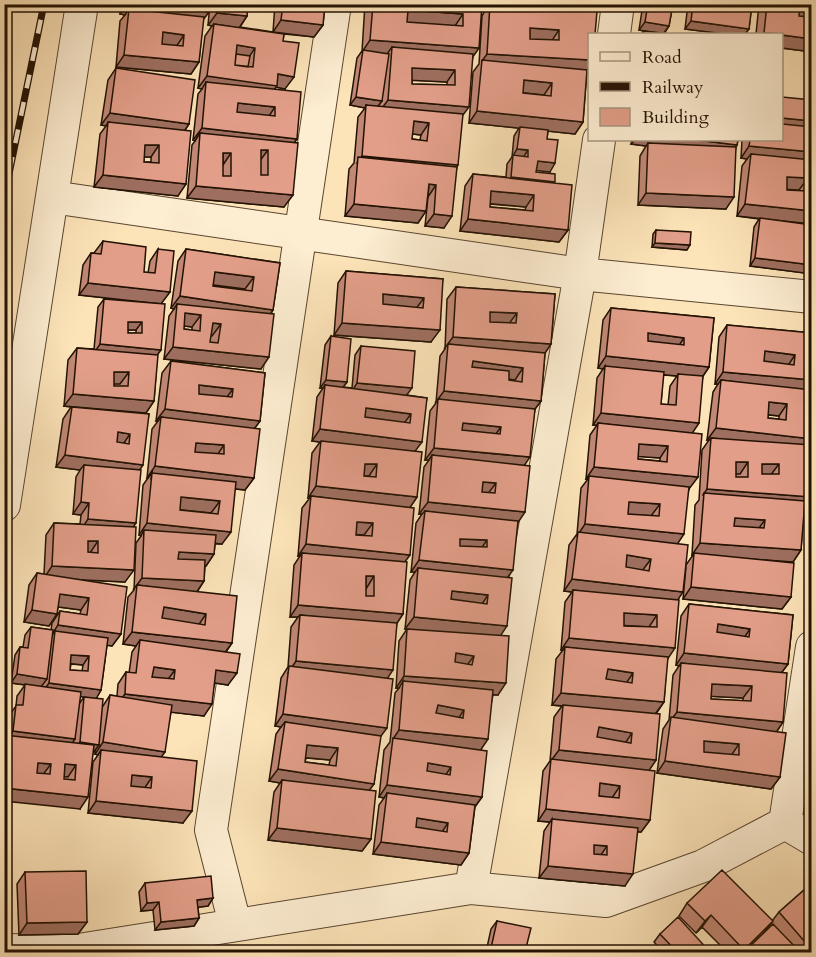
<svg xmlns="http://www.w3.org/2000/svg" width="816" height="957" viewBox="0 0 816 957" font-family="Cardo,serif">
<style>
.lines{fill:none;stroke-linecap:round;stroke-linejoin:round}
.minor-casing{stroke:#594630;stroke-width:34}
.minor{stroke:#fdedd1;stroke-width:32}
.rail-casing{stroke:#231203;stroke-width:7}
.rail{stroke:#fdedd1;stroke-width:4.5;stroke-dasharray:14;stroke-linecap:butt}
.wall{fill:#c28876;stroke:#231203;stroke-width:1.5;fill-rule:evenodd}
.shaded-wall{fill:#9e6f60;stroke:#231203;stroke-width:1.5}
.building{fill:#e29e89;stroke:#231203;stroke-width:1.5;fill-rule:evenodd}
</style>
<rect width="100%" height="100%" fill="#fce3b8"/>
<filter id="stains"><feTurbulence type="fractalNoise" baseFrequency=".00333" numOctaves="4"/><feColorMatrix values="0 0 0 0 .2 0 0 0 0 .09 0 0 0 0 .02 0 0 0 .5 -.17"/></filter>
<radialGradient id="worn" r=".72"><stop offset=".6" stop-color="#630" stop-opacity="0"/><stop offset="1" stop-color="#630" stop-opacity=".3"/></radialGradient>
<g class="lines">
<g class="minor-casing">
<path id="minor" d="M 614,34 L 618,4
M 52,197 L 580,274 L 812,297
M 4,505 L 82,4
M 785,823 L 812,647
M 785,823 L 812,839
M 471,888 L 580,274 L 599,140
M 235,924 L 211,830 L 335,4
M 4,950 L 72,951 L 471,888 L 606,901 L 703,866 L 785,823"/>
</g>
<use href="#minor" class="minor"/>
<g class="rail-casing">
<path id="rail" d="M 4,198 L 44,4"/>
</g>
<use href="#rail" class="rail"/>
</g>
<path class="wall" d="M 121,4 L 210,4 L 209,12 L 203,19 L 199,62 L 191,74 L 116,67 L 120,21 L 125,15 L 120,14 Z
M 210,4 L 248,4 L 247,16 L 240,27 L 273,32 L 275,4 L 325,4 L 323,25 L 314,37 L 284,34 L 283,41 L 285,89 L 276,87 L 275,89 L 297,139 L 294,142 L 284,207 L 187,198 L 192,145 L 195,141 L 193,140 L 198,94 L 202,89 L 198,88 L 205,36 L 212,26 L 208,25 Z
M 365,4 L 482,4 L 479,48 L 473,56 L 462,117 L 457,167 L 444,228 L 425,226 L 428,197 L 426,211 L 418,223 L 345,216 L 349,169 L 354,163 L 358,117 L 365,108 L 350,105 L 357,58 L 362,51 ZM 412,80 L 447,82 L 447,85 L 412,84 ZM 412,134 L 421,135 L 420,140 L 412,139 Z
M 485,4 L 601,4 L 596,12 L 590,66 L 587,70 L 583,122 L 575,134 L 548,131 L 547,139 L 550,172 L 537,170 L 536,172 L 554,183 L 568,230 L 559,242 L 460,231 L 465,186 L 473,174 L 506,177 L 507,164 L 512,157 L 514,136 L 519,128 L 469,123 L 473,72 L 479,64 L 482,16 L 486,9 L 485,9 ZM 490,204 L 526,207 L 525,210 L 490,207 Z
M 643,4 L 673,4 L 669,26 L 664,34 L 670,34 L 642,34 L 644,31 L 647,32 L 639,30 Z
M 688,4 L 752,4 L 749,29 L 745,34 L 725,34 L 685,29 Z
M 759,4 L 812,4 L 812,52 L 782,48 L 782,34 L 756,34 Z
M 812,60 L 812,75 L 808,75 L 809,64 Z
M 116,68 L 189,124 L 185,130 L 178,196 L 94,187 L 100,134 L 106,126 L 101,125 L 108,80 ZM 144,157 L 151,157 L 151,162 L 144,162 Z
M 812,83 L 812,274 L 750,266 L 754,227 L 759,219 L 737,216 L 742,166 L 747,159 L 741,158 L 742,140 L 782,140 L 806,99 L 806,91 Z
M 632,140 L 738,140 L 737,145 L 736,147 L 726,209 L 638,205 L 640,156 L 646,146 L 631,144 Z
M 656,230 L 687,250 L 652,247 L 653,234 Z
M 103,241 L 144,272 L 148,273 L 150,261 L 158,249 L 161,304 L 154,401 L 146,413 L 82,408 L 149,414 L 139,470 L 134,527 L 125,582 L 83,580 L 121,634 L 112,646 L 107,645 L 101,690 L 96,698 L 103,706 L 110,695 L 117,696 L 118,684 L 126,672 L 129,673 L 132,652 L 136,646 L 123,644 L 128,597 L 134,590 L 136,543 L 141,536 L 139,535 L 143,485 L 148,478 L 147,478 L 152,429 L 158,421 L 156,421 L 162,373 L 171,361 L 265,373 L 260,421 L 254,429 L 254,478 L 245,490 L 235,489 L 222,544 L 215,544 L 214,554 L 206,566 L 205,566 L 204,581 L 197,592 L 232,643 L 226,652 L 228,685 L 215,683 L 204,716 L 171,712 L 161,757 L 183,823 L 88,813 L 93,762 L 98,755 L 95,754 L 95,749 L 93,753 L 80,809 L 6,735 L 8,717 L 16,706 L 17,696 L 25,685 L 11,683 L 15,655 L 20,647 L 23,647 L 25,635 L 31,627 L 51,630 L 52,623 L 60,611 L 80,614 L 81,610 L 58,607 L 57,614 L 49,626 L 24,622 L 29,585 L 37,573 L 44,574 L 46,535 L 54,523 L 80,524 L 81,515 L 73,514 L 76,477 L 80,470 L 56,467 L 63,419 L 71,407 L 64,406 L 68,360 L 77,348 L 94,349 L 98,307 L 104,299 L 153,303 L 79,295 L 83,265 L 91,253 L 94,253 ZM 128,330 L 136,330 L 136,333 L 128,333 ZM 71,664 L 83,665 L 82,671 L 70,670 ZM 80,696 L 88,698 L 84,697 L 79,704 Z
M 186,249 L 280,263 L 273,310 L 270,314 L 261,369 L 164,359 L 169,316 L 174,309 L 171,308 L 178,261 ZM 213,285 L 245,289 L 245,290 L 213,286 ZM 184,326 L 192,327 L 192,330 L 184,329 Z
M 346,271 L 443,279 L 431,342 L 334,335 L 338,283 Z
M 456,287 L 555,294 L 551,344 L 545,353 L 541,401 L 535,409 L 525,465 L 517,523 L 508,578 L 500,635 L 498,695 L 493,695 L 481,750 L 482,797 L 475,807 L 469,853 L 461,865 L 373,854 L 379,805 L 384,798 L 379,797 L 384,750 L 390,742 L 395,693 L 399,688 L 396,688 L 399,641 L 407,629 L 405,629 L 410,580 L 415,572 L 411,572 L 416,523 L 422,514 L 419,514 L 424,467 L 429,460 L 425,460 L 430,411 L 436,403 L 440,356 L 445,349 L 447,299 Z
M 611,308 L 714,318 L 709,367 L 703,376 L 692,433 L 689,489 L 677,544 L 686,565 L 693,555 L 692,555 L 695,505 L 699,500 L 702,450 L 709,440 L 707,440 L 713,392 L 718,384 L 715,384 L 719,337 L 727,325 L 812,333 L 811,497 L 804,507 L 801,550 L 793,562 L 766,560 L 791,597 L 782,609 L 683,599 L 686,567 L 678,600 L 667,659 L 664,702 L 656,714 L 656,760 L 649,770 L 650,820 L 641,832 L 637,832 L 625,886 L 539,878 L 544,831 L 550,822 L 538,821 L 543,771 L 550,761 L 554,717 L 562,706 L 552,705 L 556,659 L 563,650 L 561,650 L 565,602 L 572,592 L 564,591 L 569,545 L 577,534 L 581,488 L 588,479 L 586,479 L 590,435 L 597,425 L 593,425 L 597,378 L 603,369 L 598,368 L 603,320 ZM 663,375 L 677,376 L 670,386 L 668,405 L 661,404 ZM 768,415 L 779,416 L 779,419 L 768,418 ZM 638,456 L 660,458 L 660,461 L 638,459 Z
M 331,336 L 347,382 L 343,387 L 352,388 L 355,355 L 361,346 L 407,395 L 427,398 L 415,451 L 417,497 L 410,507 L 405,562 L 403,614 L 397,623 L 387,678 L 374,784 L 369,790 L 371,839 L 362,851 L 268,840 L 274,792 L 280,783 L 269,781 L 276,734 L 281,727 L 275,726 L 281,678 L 288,667 L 291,627 L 298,617 L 290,617 L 294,565 L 300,556 L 298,556 L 302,508 L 309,499 L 308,498 L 312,453 L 320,442 L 312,441 L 317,397 L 323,388 L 320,388 L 325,345 ZM 306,758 L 330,760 L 329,765 L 305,762 Z
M 689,604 L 793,615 L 788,664 L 782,672 L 783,722 L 777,731 L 780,777 L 771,789 L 657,773 L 663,729 L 669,720 L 673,675 L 679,666 L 676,665 L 681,616 ZM 711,696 L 743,698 L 743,701 L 711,699 Z
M 25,872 L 87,922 L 78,934 L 19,935 L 17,884 Z
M 145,883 L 213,898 L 208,906 L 198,907 L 199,918 L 194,926 L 155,930 L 153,910 L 141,911 L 139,892 Z
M 812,883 L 812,952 L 727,952 L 702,927 L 696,933 L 679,916 L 687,903 L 772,921 L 779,912 Z
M 497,921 L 525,952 L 486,952 L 491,929 Z
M 660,934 L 710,952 L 663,952 L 654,942 Z"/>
<path class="shaded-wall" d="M 127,4 L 148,4 L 209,12 L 200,24 L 129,9 L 125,15 L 120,14 Z
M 490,4 L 584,4 L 601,6 L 593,18 Z
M 800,6 L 812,8 L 812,20 L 791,18 Z
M 408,10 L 463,14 L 455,26 L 399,22 Z
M 217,13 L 247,16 L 239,28 L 214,24 L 212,26 L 208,25 Z
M 281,20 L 323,25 L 314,37 L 273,32 Z
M 691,21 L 749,29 L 745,34 L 725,34 L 685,29 Z
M 645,22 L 669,26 L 663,34 L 639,30 Z
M 530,28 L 559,30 L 551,42 L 522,40 Z
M 163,32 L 184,35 L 176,47 L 155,44 Z
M 782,35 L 812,39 L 812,52 L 782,48 Z
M 370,40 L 479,48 L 470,61 L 392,47 L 387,54 L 362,52 Z
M 237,45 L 255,48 L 247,60 L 231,58 Z
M 487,54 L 590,60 L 590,66 L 585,73 L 482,61 Z
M 124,55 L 199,62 L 191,74 L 116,67 Z
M 412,68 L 455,70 L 447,82 L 404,80 Z
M 278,74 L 294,77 L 285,89 L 276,87 L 269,98 L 206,82 L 202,89 L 198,88 L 207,76 Z
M 524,80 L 552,83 L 544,95 L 516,92 Z
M 356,97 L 382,101 L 376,109 L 366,105 L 365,108 L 350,105 Z
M 388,100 L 469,107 L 460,119 L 379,112 Z
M 238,103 L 275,107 L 267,119 L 229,115 Z
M 477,111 L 583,122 L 575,134 L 469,123 Z
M 110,113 L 189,124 L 181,136 L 108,122 L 106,126 L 101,125 Z
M 782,118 L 812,121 L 812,133 L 782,131 Z
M 414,121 L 429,123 L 421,135 L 405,133 Z
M 202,128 L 297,139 L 288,151 L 200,133 L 195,141 L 193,140 Z
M 635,140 L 697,140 L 737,145 L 729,157 L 648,143 L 646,146 L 631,144 Z
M 145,145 L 159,145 L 151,157 L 137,157 Z
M 749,146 L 812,152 L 812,165 L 751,154 L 747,159 L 741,158 Z
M 517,149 L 528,150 L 523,158 L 512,157 Z
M 261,150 L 268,150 L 259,162 Z
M 223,153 L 231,153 L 223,165 Z
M 362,156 L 458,165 L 450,177 L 357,163 Z
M 538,161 L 555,163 L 550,172 L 532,170 Z
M 103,175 L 186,184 L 178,196 L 94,187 Z
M 787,177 L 808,178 L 799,190 L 779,189 Z
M 429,184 L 436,185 L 428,197 Z
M 196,186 L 293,195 L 284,207 L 187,198 Z
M 491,191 L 534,195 L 526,207 L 483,203 Z
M 646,193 L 734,197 L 726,209 L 638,205 Z
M 354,204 L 426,211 L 418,223 L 345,216 Z
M 745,204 L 812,211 L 812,224 L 737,216 Z
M 434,214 L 452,216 L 444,228 L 425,226 Z
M 468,219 L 568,230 L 559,242 L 460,231 Z
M 655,243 L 690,245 L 687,250 L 652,247 Z
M 755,258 L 812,265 L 812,274 L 750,266 Z
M 215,272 L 254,277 L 245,289 L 206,284 Z
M 88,283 L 170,292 L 161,304 L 79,295 Z
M 383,294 L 424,298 L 415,310 L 375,306 Z
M 180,296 L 273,310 L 265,322 L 177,304 L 174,309 L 171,308 Z
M 490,312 L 517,313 L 508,325 L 482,324 Z
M 185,313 L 201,315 L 192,327 L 177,325 Z
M 128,322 L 142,322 L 136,330 L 122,330 Z
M 213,323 L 221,324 L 212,336 L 204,335 Z
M 342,323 L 440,330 L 431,342 L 334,335 Z
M 648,333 L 684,338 L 676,350 L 640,345 Z
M 453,337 L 551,344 L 543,356 L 448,344 L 444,349 Z
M 100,344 L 161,350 L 155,358 L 94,353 Z
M 173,347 L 269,357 L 261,369 L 164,359 Z
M 765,351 L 795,355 L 787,367 L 757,363 Z
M 606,356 L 709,367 L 701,379 L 678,374 L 677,376 L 605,369 L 605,366 L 603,369 L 598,368 Z
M 473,361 L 523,368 L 515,380 L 464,373 Z
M 114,372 L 129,372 L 120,384 L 106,384 Z
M 723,372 L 812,380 L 812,392 L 721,380 L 718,384 L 715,384 Z
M 326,380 L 347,382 L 341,390 L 325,385 L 323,388 L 320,388 Z
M 357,383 L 412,388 L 406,396 L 352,391 Z
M 199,385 L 233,389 L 224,401 L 191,397 Z
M 444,391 L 541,401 L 532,413 L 438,399 L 435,403 Z
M 73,394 L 154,401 L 146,413 L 64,406 Z
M 769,402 L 787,404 L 779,416 L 761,414 Z
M 366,408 L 411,414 L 402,426 L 358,420 Z
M 165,409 L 260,421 L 251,433 L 161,417 L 158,421 L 156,421 Z
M 601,413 L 699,423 L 691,435 L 598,423 L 597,425 L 593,425 Z
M 463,423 L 501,427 L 492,439 L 455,435 Z
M 716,428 L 812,439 L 812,450 L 711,438 L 709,440 L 707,440 Z
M 320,429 L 422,442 L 413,454 L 312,441 Z
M 118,432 L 130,434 L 122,446 L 110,444 Z
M 196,443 L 224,445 L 216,457 L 187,455 Z
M 639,444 L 668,446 L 660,458 L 631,456 Z
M 434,448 L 530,457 L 522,469 L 432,455 L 429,460 L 425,460 Z
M 65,455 L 143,465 L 135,477 L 84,465 L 80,470 L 56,467 Z
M 736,462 L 748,462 L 740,474 L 728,474 Z
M 365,464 L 377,464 L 369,476 L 357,476 Z
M 762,464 L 779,464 L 770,476 L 754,476 Z
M 155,466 L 254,478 L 245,490 L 151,479 L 152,473 L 148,478 L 147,478 Z
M 594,467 L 698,477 L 689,489 L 589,479 L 589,476 L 588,479 L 586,479 Z
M 483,482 L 496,483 L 487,495 L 475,494 Z
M 316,486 L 417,497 L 409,509 L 311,496 L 309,498 L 308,498 Z
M 707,489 L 811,497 L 802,509 L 703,495 Z
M 181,497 L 220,501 L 211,513 L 173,509 Z
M 81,502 L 89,503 L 81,515 L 73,514 Z
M 428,502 L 525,512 L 517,524 L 425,511 L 422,514 L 419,514 Z
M 629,502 L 660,504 L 651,516 L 621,514 Z
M 735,518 L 765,520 L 756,532 L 726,530 Z
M 88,519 L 136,523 L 128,535 L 80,531 Z
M 357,522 L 373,523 L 364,535 L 348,534 Z
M 147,523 L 231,532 L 222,544 L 144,536 L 144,530 L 141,536 L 139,535 Z
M 585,524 L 684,534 L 676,546 L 577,536 Z
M 460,539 L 487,540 L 479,552 L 452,551 Z
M 88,541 L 98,541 L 90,553 L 80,553 Z
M 700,543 L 801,550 L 793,562 L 692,555 Z
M 306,544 L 410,555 L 401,567 L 302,553 L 300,556 L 298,556 Z
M 179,552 L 214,554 L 206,566 L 170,564 Z
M 627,555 L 651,559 L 642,571 L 619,567 Z
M 419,560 L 513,570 L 504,582 L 418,568 L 415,572 L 411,572 Z
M 52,566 L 134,570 L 125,582 L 44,578 Z
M 366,576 L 374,576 L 366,589 Z
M 142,578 L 204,581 L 196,593 L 137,585 L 133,590 Z
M 572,579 L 683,592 L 675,604 L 573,590 L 572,592 L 564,591 Z
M 691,587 L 791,597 L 782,609 L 683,599 Z
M 452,591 L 488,595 L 480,607 L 443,603 Z
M 60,594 L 89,598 L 81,610 L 51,606 Z
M 298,605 L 403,614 L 395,626 L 300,615 L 298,617 L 290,617 Z
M 164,607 L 206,614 L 198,626 L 155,619 Z
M 32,610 L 57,614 L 49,626 L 24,622 Z
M 624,613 L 657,615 L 649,627 L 616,625 Z
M 414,617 L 507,626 L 499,638 L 405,629 Z
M 718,624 L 750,629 L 742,641 L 709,636 Z
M 58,625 L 121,634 L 112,646 L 55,638 L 55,631 L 51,637 L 50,637 Z
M 132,632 L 232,643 L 223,655 L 140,640 L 136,646 L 123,644 Z
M 569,638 L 675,648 L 667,660 L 565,647 L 563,650 L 561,650 Z
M 456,653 L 474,656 L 465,668 L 448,665 Z
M 684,653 L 788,664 L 779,676 L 681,663 L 679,666 L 676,665 Z
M 71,655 L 89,656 L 83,665 L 65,663 Z
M 296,661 L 393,670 L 385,682 L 288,673 Z
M 154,667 L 175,670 L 166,682 L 145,679 Z
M 608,669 L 633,673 L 625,685 L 599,681 Z
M 216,670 L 237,673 L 228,685 L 208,682 Z
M 17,674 L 47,679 L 41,687 L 11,683 Z
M 404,676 L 506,683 L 498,695 L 403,688 L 403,681 L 399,688 L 396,688 Z
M 49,683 L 101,690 L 96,699 L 43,691 Z
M 712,684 L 752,686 L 743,698 L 703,696 Z
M 561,693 L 664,702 L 655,714 L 552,705 Z
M 125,694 L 212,704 L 204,716 L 116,706 Z
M 438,705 L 464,710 L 456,722 L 429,717 Z
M 677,712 L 783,722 L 775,734 L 671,720 Z
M 283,714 L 387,728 L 378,740 L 285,722 L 281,727 L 275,726 Z
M 599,727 L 632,733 L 624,745 L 590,739 Z
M 399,730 L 488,739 L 480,751 L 393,739 Z
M 13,731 L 75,739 L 67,751 L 5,743 Z
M 704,741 L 739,744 L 731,756 L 696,753 Z
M 80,742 L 99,745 L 93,753 L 74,750 Z
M 103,742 L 165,752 L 156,764 L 101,750 L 98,755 L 95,754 Z
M 307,745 L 338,748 L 330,760 L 298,757 Z
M 559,750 L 656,760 L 648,772 L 550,762 Z
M 665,761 L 780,777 L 771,789 L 657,773 Z
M 38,763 L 51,764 L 42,776 L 30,775 Z
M 428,763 L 451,767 L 443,779 L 420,775 Z
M 65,764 L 76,765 L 68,777 L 57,776 Z
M 278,769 L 374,784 L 365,796 L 282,780 L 280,783 L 269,781 Z
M 132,775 L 152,777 L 144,789 L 123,787 Z
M 600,783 L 620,786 L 612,798 L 592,795 Z
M 387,785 L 482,797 L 473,809 L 387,793 L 384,798 L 379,797 Z
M 4,788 L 88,797 L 80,809 L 4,801 Z
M 96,801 L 192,811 L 183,823 L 88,813 Z
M 546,809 L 650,820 L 641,832 L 552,822 L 552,819 L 550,822 L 538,821 Z
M 417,818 L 448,823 L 440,835 L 408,830 Z
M 277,828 L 371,839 L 362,851 L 268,840 Z
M 381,842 L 469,853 L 461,865 L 373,854 Z
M 594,845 L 607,846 L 599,858 L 586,857 Z
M 548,866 L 633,874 L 625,886 L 539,878 Z
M 213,898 L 208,906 L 192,908 L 197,900 Z
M 159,902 L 153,910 L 141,911 L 147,903 Z
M 711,915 L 702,927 L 696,933 L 705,921 Z
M 199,918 L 194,926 L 155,930 L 161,922 Z
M 773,921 L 764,933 L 745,952 L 742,952 Z
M 87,922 L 78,934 L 19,935 L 27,923 Z
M 491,948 L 512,952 L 488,952 Z"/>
<path class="building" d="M 148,4 L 210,4 L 209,12 Z
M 217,4 L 248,4 L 247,16 L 217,13 Z
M 283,4 L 325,4 L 323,25 L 281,20 Z
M 373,4 L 482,4 L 479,48 L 370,40 ZM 408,10 L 463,14 L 463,26 L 407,22 Z
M 490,4 L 597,11 L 595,34 L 590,34 L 590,60 L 487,54 ZM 530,28 L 559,30 L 559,40 L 530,39 Z
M 584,4 L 601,4 L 601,6 Z
M 648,4 L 673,4 L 669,26 L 645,22 Z
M 693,4 L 752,4 L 749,29 L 691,21 Z
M 767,4 L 812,4 L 812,8 L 800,6 L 799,16 L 812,17 L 812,39 L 782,35 L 782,34 L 764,33 Z
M 129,9 L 204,17 L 199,62 L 124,55 ZM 163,32 L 184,35 L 183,46 L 162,44 Z
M 214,24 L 284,34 L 283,41 L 299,43 L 294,77 L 278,74 L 277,86 L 207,76 ZM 237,45 L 255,48 L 253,67 L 235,65 Z
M 644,31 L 670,34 L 644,34 Z
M 392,47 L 473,54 L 469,107 L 388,100 ZM 412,68 L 455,70 L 455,85 L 412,84 Z
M 363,50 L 389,54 L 382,101 L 356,97 Z
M 236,54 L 250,56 L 248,67 L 235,65 Z
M 482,60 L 587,70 L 583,122 L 477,111 ZM 524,80 L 552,83 L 551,96 L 523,93 Z
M 116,68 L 195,80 L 189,124 L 110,113 Z
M 206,82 L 301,92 L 297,139 L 202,128 ZM 238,103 L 275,107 L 275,116 L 237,112 Z
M 782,97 L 812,100 L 812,121 L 782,118 Z
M 366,105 L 463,114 L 458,165 L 362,156 ZM 414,121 L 429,123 L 427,141 L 412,139 Z
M 108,122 L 191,131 L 186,184 L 103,175 ZM 145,145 L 159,145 L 159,163 L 144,162 Z
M 782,124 L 812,127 L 812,152 L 749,146 L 750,140 L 782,140 Z
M 520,127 L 548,130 L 547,139 L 558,140 L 555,163 L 538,161 L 536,172 L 555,174 L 555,182 L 511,177 L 513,155 L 528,157 L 528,150 L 517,149 Z
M 200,133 L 298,143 L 293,195 L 196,186 ZM 261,150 L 268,150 L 268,175 L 261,175 ZM 223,153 L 231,153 L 231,176 L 223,176 Z
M 697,140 L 738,140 L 737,145 Z
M 648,143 L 736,147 L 734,197 L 646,193 Z
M 751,154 L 812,160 L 812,211 L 745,204 ZM 787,177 L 808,178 L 807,191 L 787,190 Z
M 358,157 L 457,167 L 452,216 L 434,214 L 436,185 L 429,184 L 426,211 L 354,204 Z
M 473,174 L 572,185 L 568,230 L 468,219 ZM 491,191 L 534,195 L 533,211 L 490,207 Z
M 760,218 L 812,225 L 812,265 L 755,258 Z
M 656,230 L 691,232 L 690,245 L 655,243 Z
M 103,241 L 146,247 L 144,272 L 155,273 L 158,249 L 174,251 L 170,292 L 88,283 L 91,253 L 101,254 Z
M 186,249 L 280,263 L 273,310 L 180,296 ZM 215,272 L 254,277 L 252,291 L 213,286 Z
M 346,271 L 443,279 L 440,330 L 342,323 ZM 383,294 L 424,298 L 423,308 L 383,304 Z
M 456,287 L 555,294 L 551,344 L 453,337 ZM 490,312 L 517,313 L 516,323 L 490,322 Z
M 104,299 L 165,304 L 161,350 L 100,344 ZM 128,322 L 142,322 L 142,333 L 128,333 Z
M 177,304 L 274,314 L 269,357 L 173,347 ZM 185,313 L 201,315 L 200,331 L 184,329 ZM 213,323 L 221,324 L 218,343 L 210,342 Z
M 611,308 L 714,318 L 709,367 L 606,356 ZM 648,333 L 684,338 L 684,345 L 648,341 Z
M 727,325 L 812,333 L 812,380 L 723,372 ZM 765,351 L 795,355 L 794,365 L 764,361 Z
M 331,336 L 351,339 L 347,382 L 326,380 Z
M 448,344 L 545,353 L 541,401 L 444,391 ZM 473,361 L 523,368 L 522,382 L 509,380 L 509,371 L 472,367 Z
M 361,346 L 415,351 L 412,388 L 357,383 Z
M 77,348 L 158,355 L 154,401 L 73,394 ZM 114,372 L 129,372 L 128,386 L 114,386 Z
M 171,361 L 265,373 L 260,421 L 165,409 ZM 199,385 L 233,389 L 232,397 L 199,394 Z
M 605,366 L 664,372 L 661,404 L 676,405 L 678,374 L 703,376 L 699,423 L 601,413 Z
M 721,380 L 812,390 L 812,439 L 716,428 ZM 769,402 L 787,404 L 786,420 L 768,418 Z
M 325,385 L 427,398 L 422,442 L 320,429 ZM 366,408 L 411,414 L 410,423 L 365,417 Z
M 438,399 L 535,409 L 530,457 L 434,448 ZM 463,423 L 501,427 L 500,434 L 462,430 Z
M 72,407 L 149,414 L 143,465 L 65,455 ZM 118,432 L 130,434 L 129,444 L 117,442 Z
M 161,417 L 260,429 L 254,478 L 155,466 ZM 196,443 L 224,445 L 224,454 L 195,452 Z
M 598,423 L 702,434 L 698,477 L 594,467 ZM 639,444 L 668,446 L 667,462 L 638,459 Z
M 711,438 L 812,445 L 811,497 L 707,489 ZM 736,462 L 748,462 L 748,477 L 736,477 ZM 762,464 L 779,464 L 779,474 L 762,474 Z
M 321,441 L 422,452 L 417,497 L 316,486 ZM 365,464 L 377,464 L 376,477 L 364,476 Z
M 432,455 L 530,466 L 525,512 L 428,502 ZM 483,482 L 496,483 L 495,493 L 482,492 Z
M 84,465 L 141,470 L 136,523 L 88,519 L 89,503 L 81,502 Z
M 152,473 L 236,482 L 231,532 L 147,523 ZM 181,497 L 220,501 L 218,514 L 180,510 Z
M 589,476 L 689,487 L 684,534 L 585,524 ZM 629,502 L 660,504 L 659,516 L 628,514 Z
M 704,493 L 805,501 L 801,550 L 700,543 ZM 735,518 L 765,520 L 764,528 L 734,526 Z
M 311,496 L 414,508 L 410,555 L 306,544 ZM 357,522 L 373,523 L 372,536 L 356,535 Z
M 425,511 L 518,521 L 513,570 L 419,560 ZM 460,539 L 487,540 L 487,547 L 460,546 Z
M 54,523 L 136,527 L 134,570 L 52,566 ZM 88,541 L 98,541 L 98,553 L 88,552 Z
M 144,530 L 216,535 L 214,554 L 179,552 L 178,559 L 205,560 L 204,581 L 142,578 Z
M 578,532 L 688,545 L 683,592 L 572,579 ZM 627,555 L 651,559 L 649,571 L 626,567 Z
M 302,553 L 407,562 L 403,614 L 298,605 ZM 366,576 L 374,576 L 374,596 L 366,596 Z
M 694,553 L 794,563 L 791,597 L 691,587 Z
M 418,568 L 512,578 L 507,626 L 414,617 ZM 452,591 L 488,595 L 487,604 L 451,599 Z
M 37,573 L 127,587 L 121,634 L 58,625 L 60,611 L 87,615 L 89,598 L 60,594 L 57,614 L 32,610 Z
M 137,585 L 237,596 L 232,643 L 132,632 ZM 164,607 L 206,614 L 205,625 L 162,618 Z
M 573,590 L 679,600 L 675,648 L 569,638 ZM 624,613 L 657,615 L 657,627 L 624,626 Z
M 689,604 L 793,615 L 788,664 L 684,653 ZM 718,624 L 750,629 L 749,637 L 717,632 Z
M 300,615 L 397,623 L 393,670 L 296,661 Z
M 31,627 L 53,630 L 47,679 L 17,674 L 20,647 L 28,648 Z
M 407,629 L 509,636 L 506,683 L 404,676 ZM 456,653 L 474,656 L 472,665 L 455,662 Z
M 55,631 L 108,638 L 101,690 L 49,683 ZM 71,655 L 89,656 L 88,671 L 70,670 Z
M 140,640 L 240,654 L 237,673 L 216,670 L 212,704 L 125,694 L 126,672 L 136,673 ZM 154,667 L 175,670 L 174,679 L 152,677 Z
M 565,647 L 668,657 L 664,702 L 561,693 ZM 608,669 L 633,673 L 632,683 L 606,679 Z
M 681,663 L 787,673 L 783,722 L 677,712 ZM 712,684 L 752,686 L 751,701 L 711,699 Z
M 289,666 L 393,679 L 387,728 L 283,714 Z
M 403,681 L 493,690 L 488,739 L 399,730 ZM 438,705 L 464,710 L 463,718 L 436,713 Z
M 25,684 L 81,692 L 75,739 L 13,731 L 16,705 L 23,705 Z
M 110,695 L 172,705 L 165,752 L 103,742 Z
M 84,697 L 103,699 L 99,745 L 80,742 Z
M 563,705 L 660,714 L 656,760 L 559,750 ZM 599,727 L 632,733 L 631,743 L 597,737 Z
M 671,717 L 786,733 L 780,777 L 665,761 ZM 704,741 L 739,744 L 739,755 L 704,752 Z
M 285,722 L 381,736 L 374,784 L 278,769 ZM 307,745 L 338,748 L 336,766 L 305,762 Z
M 4,735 L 94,745 L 88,797 L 4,788 ZM 38,763 L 51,764 L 50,774 L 37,773 ZM 65,764 L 76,765 L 75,780 L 64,779 Z
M 393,738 L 487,751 L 482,797 L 387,785 ZM 428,763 L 451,767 L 450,775 L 427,771 Z
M 101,750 L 197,761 L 192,811 L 96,801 ZM 132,775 L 152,777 L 151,788 L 131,786 Z
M 551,759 L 655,771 L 650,820 L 546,809 ZM 600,783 L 620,786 L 619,798 L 599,796 Z
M 282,780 L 376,791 L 371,839 L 277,828 Z
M 387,793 L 475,805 L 469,853 L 381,842 ZM 417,818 L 448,823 L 447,832 L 416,827 Z
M 552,819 L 638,828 L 633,874 L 548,866 ZM 594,845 L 607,846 L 607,855 L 594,854 Z
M 722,870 L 773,921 L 744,950 L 711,915 L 705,921 L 687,903 Z
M 86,871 L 87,922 L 27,923 L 25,872 Z
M 211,876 L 213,898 L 197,900 L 199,918 L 161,922 L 159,902 L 147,903 L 145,883 Z
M 812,883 L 812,950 L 779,912 Z
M 678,917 L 710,952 L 677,952 L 660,934 Z
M 497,921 L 531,928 L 525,952 L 512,952 L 491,948 Z
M 773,924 L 800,952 L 744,952 Z"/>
<rect width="816" height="957" fill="none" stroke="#fce3b8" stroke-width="24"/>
<rect x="6" y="6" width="804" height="945" fill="none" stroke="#231203" stroke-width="3"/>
<rect x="12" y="12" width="792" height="933" fill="none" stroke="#231203" stroke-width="1.5"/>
<rect x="588" y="33" width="195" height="108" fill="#fdedd1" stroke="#a6957f" stroke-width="1.5"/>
<rect x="600" y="52" width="30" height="9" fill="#fdedd1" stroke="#a6957f" stroke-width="1.5"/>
<text x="642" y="63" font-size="18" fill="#231203">Road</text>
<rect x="600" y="82" width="30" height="9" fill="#231203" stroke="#a6957f" stroke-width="1.5"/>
<text x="642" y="93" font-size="18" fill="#231203">Railway</text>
<rect x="600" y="108" width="30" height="18" fill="#e29e89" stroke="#a6957f" stroke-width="1.5"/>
<text x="642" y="123" font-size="18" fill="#231203">Building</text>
<rect width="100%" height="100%" filter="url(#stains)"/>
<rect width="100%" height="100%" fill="url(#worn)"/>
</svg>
